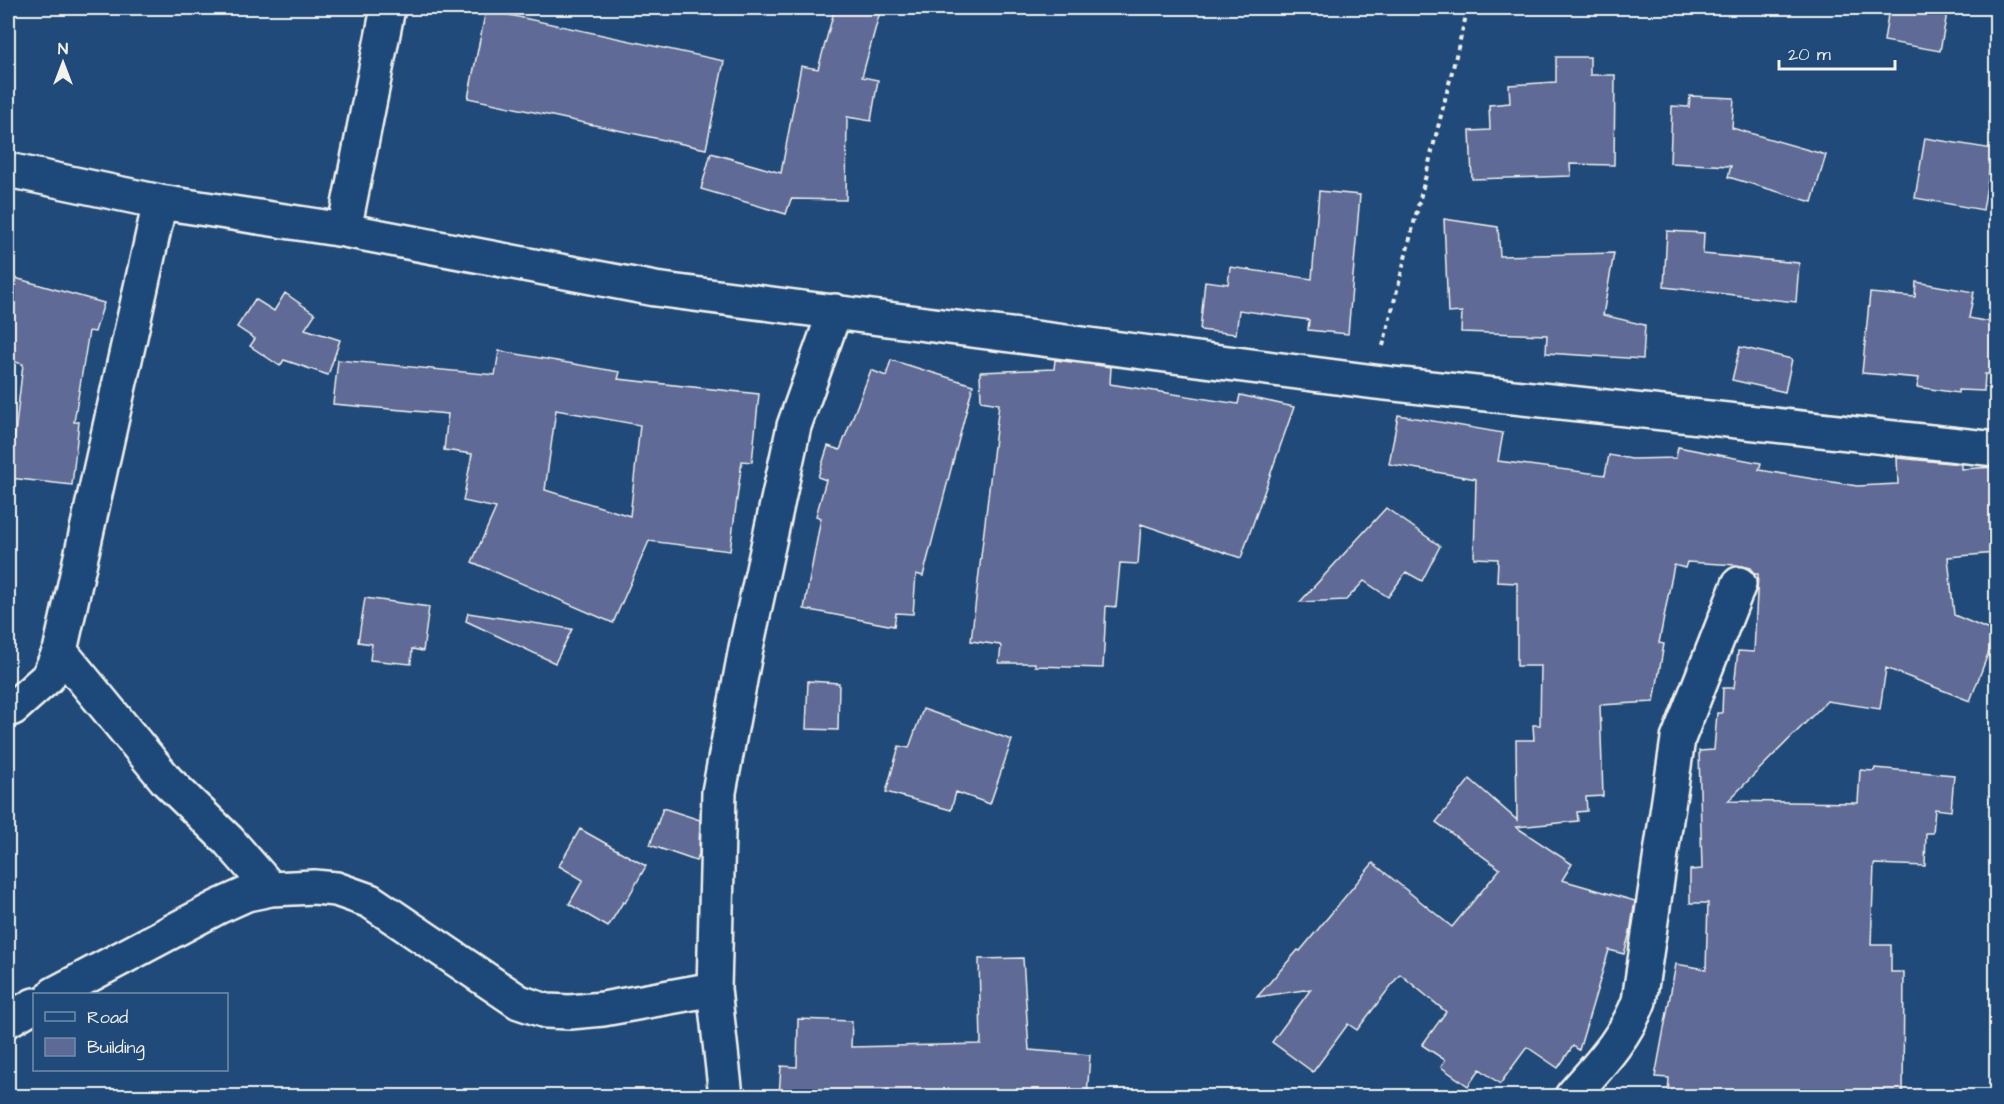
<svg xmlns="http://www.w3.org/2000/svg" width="2004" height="1104" viewBox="0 0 2004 1104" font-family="'Architects Daughter',sans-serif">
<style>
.building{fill:#5e6a96;stroke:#f4f1e8;stroke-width:1.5;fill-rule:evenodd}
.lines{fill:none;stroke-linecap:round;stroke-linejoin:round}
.minor-casing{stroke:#f4f1e8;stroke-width:38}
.path{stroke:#f4f1e8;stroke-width:4;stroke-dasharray:4.5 4.5;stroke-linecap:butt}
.minor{stroke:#1f4a7a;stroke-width:33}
</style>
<rect width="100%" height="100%" fill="#1f4a7a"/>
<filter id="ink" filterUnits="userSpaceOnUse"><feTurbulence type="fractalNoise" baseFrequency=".0167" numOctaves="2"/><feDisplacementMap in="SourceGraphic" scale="12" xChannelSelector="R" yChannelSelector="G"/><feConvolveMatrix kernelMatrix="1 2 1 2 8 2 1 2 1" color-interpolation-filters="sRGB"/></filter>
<g filter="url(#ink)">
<path class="building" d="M 835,8 L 881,8 L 862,77 L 878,80 L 871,121 L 847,117 L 846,200 L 791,199 L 786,214 L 701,189 L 711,153 L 781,173 L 801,66 L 818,69 Z
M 1889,8 L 1948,8 L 1940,51 L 1884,41 Z
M 486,10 L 724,61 L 706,149 L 468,98 Z
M 1556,57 L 1590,57 L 1590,75 L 1615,75 L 1614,165 L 1570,164 L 1571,176 L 1472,179 L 1470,131 L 1490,130 L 1489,105 L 1510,103 L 1509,85 L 1556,82 Z
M 1690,96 L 1734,98 L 1732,128 L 1826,155 L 1812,202 L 1728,177 L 1731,166 L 1670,163 L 1672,106 L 1689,107 Z
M 1925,138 L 1993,149 L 1983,210 L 1915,198 Z
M 1319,191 L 1360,195 L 1348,334 L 1308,330 L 1309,320 L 1239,310 L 1236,334 L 1200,330 L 1205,281 L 1228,284 L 1230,267 L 1312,279 Z
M 1444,219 L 1498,227 L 1500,256 L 1614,253 L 1603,315 L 1645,325 L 1643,359 L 1546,353 L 1547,335 L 1461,332 L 1462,312 L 1448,313 Z
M 1667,231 L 1704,233 L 1703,254 L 1799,263 L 1796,302 L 1664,287 Z
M 8,276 L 104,303 L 95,332 L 89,331 L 74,422 L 79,422 L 72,485 L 10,478 L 23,364 L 8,360 Z
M 1916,282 L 1974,292 L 1969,318 L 1996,323 L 1989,374 L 1985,374 L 1984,391 L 1958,390 L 1958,393 L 1917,387 L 1919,378 L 1862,373 L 1870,293 L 1915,297 Z
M 285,293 L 315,314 L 305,329 L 340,340 L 328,375 L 284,360 L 280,366 L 250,346 L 255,339 L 237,327 L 255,299 L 274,311 Z
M 1740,347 L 1792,359 L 1785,392 L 1732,380 Z
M 499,351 L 620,372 L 618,379 L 759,394 L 752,462 L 742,461 L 730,551 L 649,541 L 613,623 L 472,562 L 496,508 L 463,501 L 472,454 L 444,450 L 448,414 L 333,404 L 338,360 L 495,375 ZM 556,410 L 640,425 L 630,516 L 545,490 Z
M 891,360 L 973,385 L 923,576 L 916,574 L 913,614 L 896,613 L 894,626 L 804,609 L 821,518 L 816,516 L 826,480 L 818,477 L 828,446 L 840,450 L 871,370 L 886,376 Z
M 1055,360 L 1111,367 L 1110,384 L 1238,404 L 1240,395 L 1294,407 L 1241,558 L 1141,524 L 1138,564 L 1120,563 L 1116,607 L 1106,606 L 1103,668 L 1035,666 L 1035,663 L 999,663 L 1001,647 L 1000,645 L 971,641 L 999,404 L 981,401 L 980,372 L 1054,369 Z
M 1398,415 L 1503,433 L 1498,461 L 1605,475 L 1609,455 L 1632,459 L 1676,458 L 1678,447 L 1761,463 L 1759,470 L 1857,486 L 1898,484 L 1897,458 L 1961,464 L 1961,469 L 1996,467 L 1996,553 L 1948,557 L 1954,615 L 1996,633 L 1970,701 L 1886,668 L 1880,709 L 1827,701 L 1728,801 L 1858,803 L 1860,770 L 1874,771 L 1875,768 L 1954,775 L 1951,811 L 1935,809 L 1933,833 L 1926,833 L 1925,866 L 1874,864 L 1871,945 L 1891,945 L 1891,972 L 1904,972 L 1903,1096 L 1668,1096 L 1669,1078 L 1655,1077 L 1676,964 L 1706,969 L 1708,903 L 1690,903 L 1690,870 L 1702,869 L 1699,751 L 1714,750 L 1717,713 L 1722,713 L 1723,688 L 1734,688 L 1738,651 L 1754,652 L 1758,574 L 1754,574 L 1751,568 L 1737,565 L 1687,562 L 1685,568 L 1674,565 L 1659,643 L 1664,644 L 1654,702 L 1600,705 L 1603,796 L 1586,797 L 1587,811 L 1577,812 L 1578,821 L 1516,827 L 1572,864 L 1562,880 L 1635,901 L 1630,932 L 1624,954 L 1609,950 L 1579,1050 L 1573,1046 L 1558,1068 L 1527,1047 L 1500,1084 L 1480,1069 L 1468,1086 L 1441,1067 L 1445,1060 L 1422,1045 L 1446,1012 L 1400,974 L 1357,1030 L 1348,1024 L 1313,1072 L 1272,1042 L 1311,989 L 1257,997 L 1298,950 L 1300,951 L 1373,863 L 1452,927 L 1500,869 L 1436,822 L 1470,779 L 1517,820 L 1516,740 L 1534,740 L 1533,725 L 1540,725 L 1541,666 L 1517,666 L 1517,583 L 1497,582 L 1498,559 L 1474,558 L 1476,479 L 1389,464 Z
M 1386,508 L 1440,546 L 1422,581 L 1406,572 L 1388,597 L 1364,581 L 1346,600 L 1300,602 Z
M 365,598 L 429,607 L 423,651 L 412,649 L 411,664 L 370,660 L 372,644 L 358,642 Z
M 468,613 L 572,629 L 555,663 L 466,621 Z
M 808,681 L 839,683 L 838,730 L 806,729 Z
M 923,709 L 1012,740 L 990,804 L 956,792 L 951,810 L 886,792 L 899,746 L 909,748 Z
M 663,808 L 700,820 L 699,854 L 696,861 L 650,845 Z
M 580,829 L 646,866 L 625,903 L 623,902 L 608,927 L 569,904 L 583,880 L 559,866 Z
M 1023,958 L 1029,1050 L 1090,1055 L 1087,1096 L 779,1096 L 781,1066 L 797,1067 L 798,1019 L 852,1021 L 851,1047 L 981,1044 L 979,959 Z"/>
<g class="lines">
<g class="minor-casing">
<path id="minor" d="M 8,170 L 160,202 L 344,230 L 655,289 L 1375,382 L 1996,449
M 344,230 L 388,8
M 60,651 L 167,781 L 228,840 L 271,889
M 8,710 L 13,708 L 48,677 L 60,651 L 160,202
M 54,994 L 218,907 L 247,894 L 271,889 L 314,887 L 336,889 L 370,901 L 519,1002 L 546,1011 L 570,1012 L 603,1009 L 714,989
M 8,1020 L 34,1005
M 726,1096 L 714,989 L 719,792 L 746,648 L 794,426 L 835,311
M 1572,1096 C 1598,1066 1625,1039 1639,1001 L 1678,739 L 1739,584"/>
</g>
<path class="path" d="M 1383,346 L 1468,8"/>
<use href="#minor" class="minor"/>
</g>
</g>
<rect width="2004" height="1104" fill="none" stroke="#1f4a7a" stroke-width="30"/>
<rect x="15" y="15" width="1974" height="1074" fill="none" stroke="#f4f1e8" stroke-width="2" filter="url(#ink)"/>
<rect x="33" y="993" width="195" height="78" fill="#1f4a7a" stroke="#748da6" stroke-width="1.5"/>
<rect x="45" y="1012" width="30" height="9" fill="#1f4a7a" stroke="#748da6" stroke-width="1.5"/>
<text x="87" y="1023" font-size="18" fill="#f4f1e8">Road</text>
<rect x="45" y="1038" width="30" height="18" fill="#5e6a96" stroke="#748da6" stroke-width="1.5"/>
<text x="87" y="1053" font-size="18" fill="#f4f1e8">Building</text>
<g transform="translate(63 63)" stroke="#1f4a7a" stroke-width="4.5" paint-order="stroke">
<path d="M0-4.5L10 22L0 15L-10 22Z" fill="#f4f1e8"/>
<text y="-9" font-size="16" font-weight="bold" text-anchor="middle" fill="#f4f1e8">N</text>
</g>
<path d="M1779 60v9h116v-9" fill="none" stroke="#f4f1e8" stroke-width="3"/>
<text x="1788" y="60" font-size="18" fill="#f4f1e8" stroke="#1f4a7a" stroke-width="4.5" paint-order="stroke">20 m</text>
</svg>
